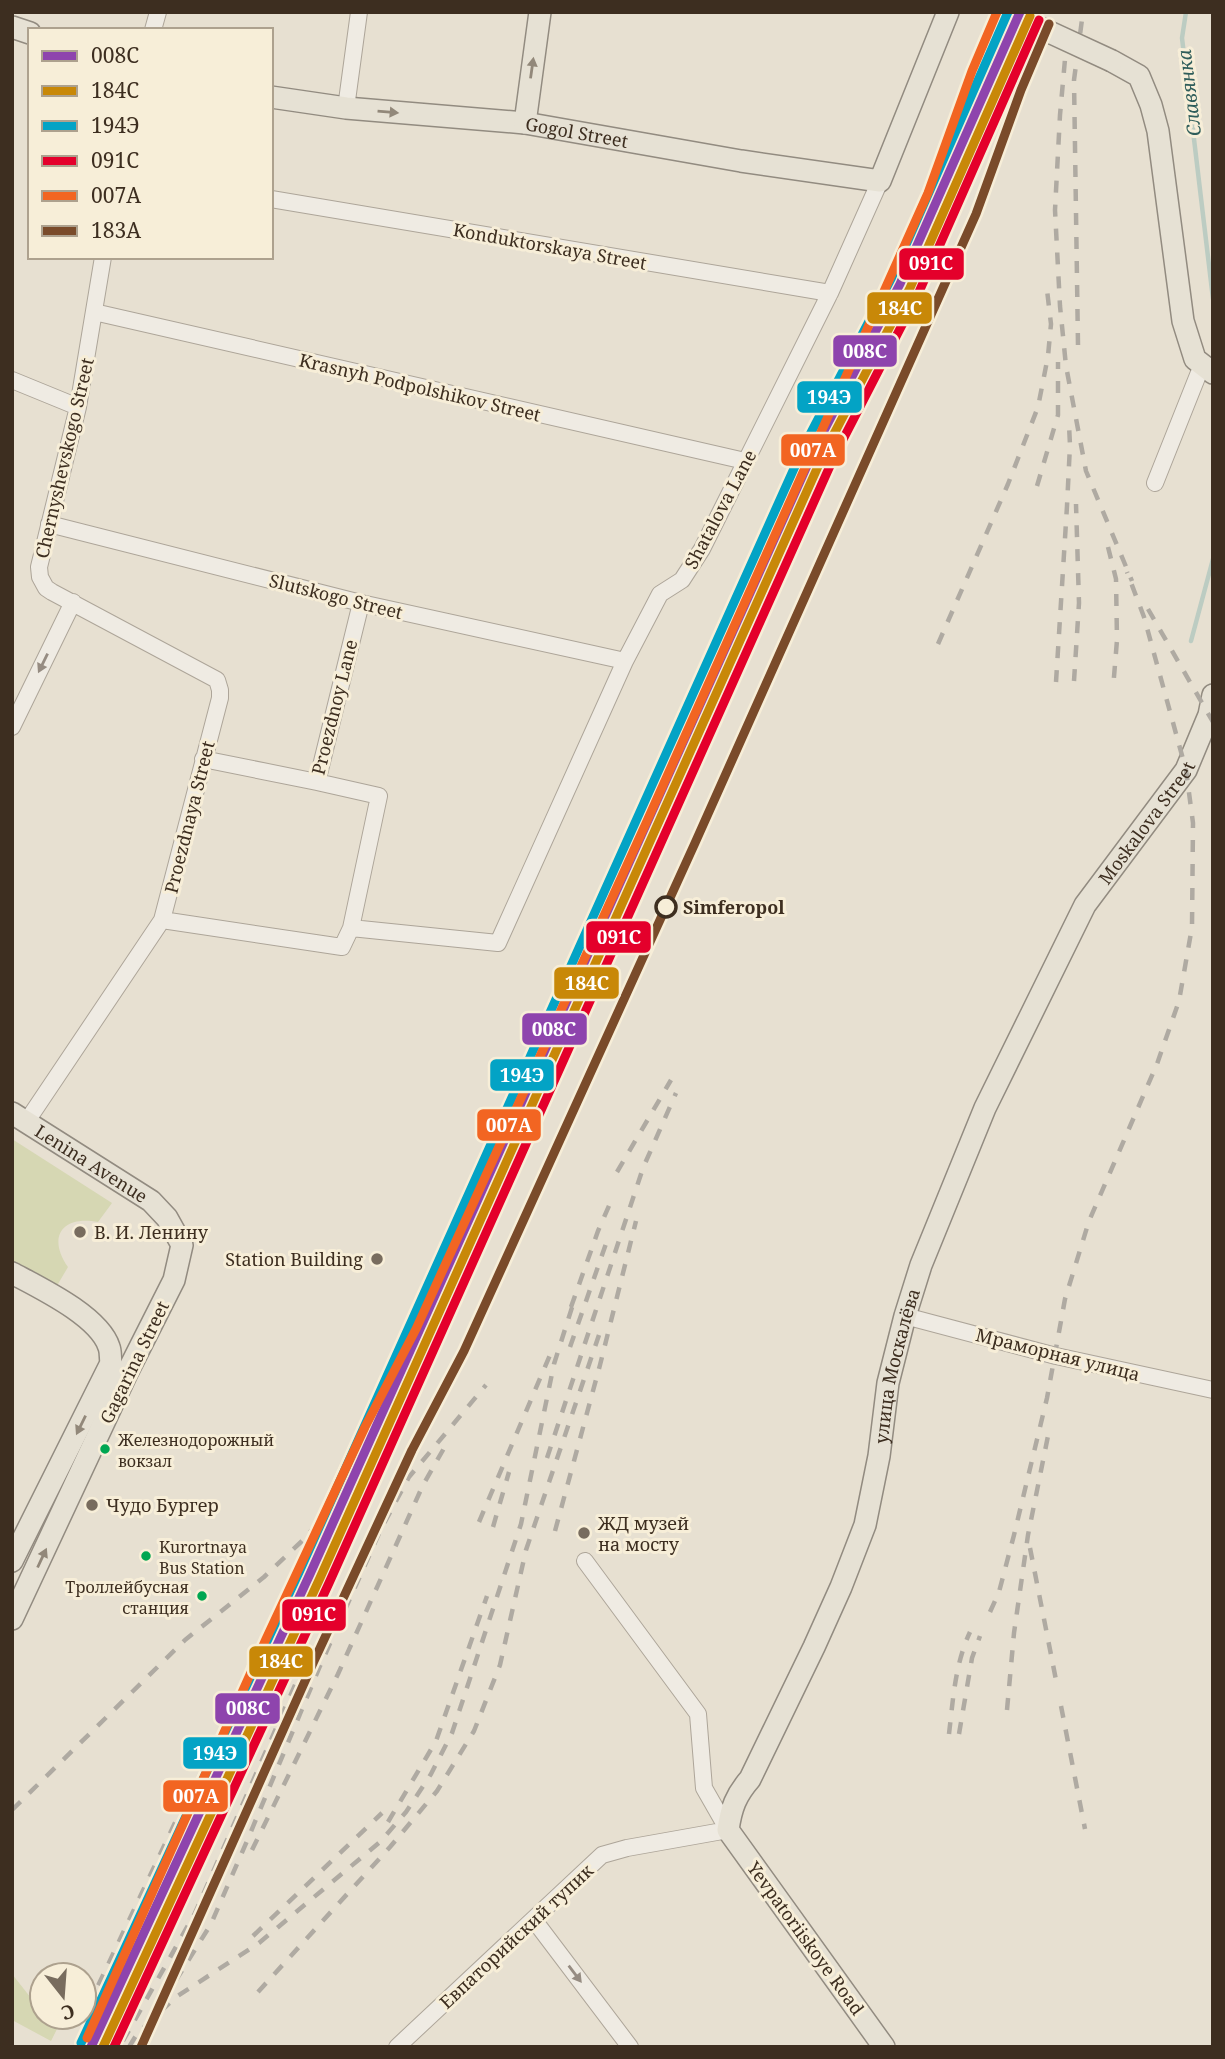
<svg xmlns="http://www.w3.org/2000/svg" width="1225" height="2059" viewBox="0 0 1225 2059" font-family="'Noto Serif',serif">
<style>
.green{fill:#d6d7b3}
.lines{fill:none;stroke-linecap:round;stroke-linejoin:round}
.stream{stroke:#bcccc2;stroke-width:4.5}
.minor-casing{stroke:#ada599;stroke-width:18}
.major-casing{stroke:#928b80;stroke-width:24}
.minor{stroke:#efebe3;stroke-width:16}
.major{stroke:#e6e1d4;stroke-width:21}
.rail{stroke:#afaaa2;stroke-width:4.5;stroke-dasharray:12 12;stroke-linecap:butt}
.major-bridge-casing{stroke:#928b80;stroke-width:24;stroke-linecap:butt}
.major-bridge{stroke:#e6e1d4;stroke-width:21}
.rail-1-casing{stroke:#f7eed8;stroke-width:14}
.rail-2-casing{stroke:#f7eed8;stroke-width:14}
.rail-3-casing{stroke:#f7eed8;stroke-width:14}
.rail-4-casing{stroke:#f7eed8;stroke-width:14}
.rail-5-casing{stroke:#f7eed8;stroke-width:14}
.rail-6-casing{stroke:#f7eed8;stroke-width:14}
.rail-1{stroke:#8e44ad;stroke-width:9}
.rail-2{stroke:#c88808;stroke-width:9}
.rail-3{stroke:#03a3c5;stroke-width:9}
.rail-4{stroke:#e4002b;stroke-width:9}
.rail-5{stroke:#f26522;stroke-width:9}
.rail-6{stroke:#7a4b2a;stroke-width:9}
.oneway{fill:#92887a}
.oneway2{fill:#968c82}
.stop-dot{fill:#f7eed8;stroke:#3d2e20;stroke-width:3.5}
.poi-dot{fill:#786c5e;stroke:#f7eed8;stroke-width:2.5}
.bus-dot{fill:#00a651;stroke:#f7eed8;stroke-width:2.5}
.labels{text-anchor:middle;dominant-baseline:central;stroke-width:6;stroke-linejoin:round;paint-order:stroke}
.bus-label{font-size:16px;fill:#3d2e20;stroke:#f7eed8;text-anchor:start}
.street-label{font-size:18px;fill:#3d2e20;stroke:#f7eed8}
.stop-label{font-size:18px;font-weight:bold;fill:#3d2e20;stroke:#f7eed8;text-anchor:start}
.poi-label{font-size:18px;fill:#3d2e20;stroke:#f7eed8;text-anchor:start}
.water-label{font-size:19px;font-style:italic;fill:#2f5d5a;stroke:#f7eed8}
.line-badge{stroke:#f7eed8;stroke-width:2.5}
.badge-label{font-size:19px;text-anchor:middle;font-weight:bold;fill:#fff}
</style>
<rect width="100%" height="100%" fill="#e7e0d1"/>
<path class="green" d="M 12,1139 L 112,1203 L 98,1222 C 62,1215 47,1237 68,1267 L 55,1289 L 12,1263 Z
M 12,1974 L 42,2012 L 42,2017 L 50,2017 L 60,2023 L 51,2041 L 12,2020 Z"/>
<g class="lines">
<path class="stream" d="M 1186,12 L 1182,38 L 1213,299
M 1191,641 L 1213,559"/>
<g class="minor-casing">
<path id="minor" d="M 153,30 L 158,12
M 346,108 L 359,12
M 271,199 L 830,293
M 94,312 L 745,461
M 12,380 L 78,407
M 1155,483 L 1202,365
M 49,524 L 361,603 L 625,661
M 12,727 L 73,602
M 203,759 L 317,782 L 361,603
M 317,782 L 379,796 L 351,928
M 162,920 L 342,947 L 351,928 L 498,943 L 625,661 L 660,594 L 682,580 L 702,549 L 830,293 L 880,181
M 27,1121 L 162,920 L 220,698 L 220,690 L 217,680 L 52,592 L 46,588 L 40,577 L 39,567 L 78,407 L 103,257
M 905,1316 L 1056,1356 L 1213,1390
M 534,1920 L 630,2047
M 397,2047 L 602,1855 L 627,1848 L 728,1830 L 704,1788 L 698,1714 L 585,1561"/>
</g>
<g class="major-casing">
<g id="major">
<path d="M 12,27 L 30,33"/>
<path d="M 1112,61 L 1139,76 L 1151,105 L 1158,131 L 1183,321 L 1195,359 L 1213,373"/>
<path id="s1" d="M 271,97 L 346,108 L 525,123 L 741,161 L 880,181 L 948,12"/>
<path d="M 525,123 L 540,12"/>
<path id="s2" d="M 12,1113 L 151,1201 L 167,1218 L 182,1245 L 174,1280 L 128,1371 L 12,1619"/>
<path d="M 12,1273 C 40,1288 99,1316 109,1347 C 111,1352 110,1358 111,1363 L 12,1561"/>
<path id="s3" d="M 884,2047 L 728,1830 C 731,1808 736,1795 750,1779 L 814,1647 L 841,1587 L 865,1525 L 879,1456 L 888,1383 L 905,1316 L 921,1265 L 985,1108 L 1085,905 L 1186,770 L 1209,715 L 1213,695"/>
</g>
</g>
<use href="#minor" class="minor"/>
<use href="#major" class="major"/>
<path class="rail" d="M 1067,37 L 1060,115 L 1055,210 L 1060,306 L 1066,366 L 1086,471 L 1132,581
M 1078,345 L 1074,80 L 1083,12
M 1037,486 L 1058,415 L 1058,362
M 1108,547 L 1116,579 L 1117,640 L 1113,689
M 1148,609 L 1213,722
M 938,644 L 1008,484 L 1038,407 L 1048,356 L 1051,324 L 1047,290
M 1074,681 L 1079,603 L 1076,504
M 1056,682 L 1067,506 L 1070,445 L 1069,425
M 617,1172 L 671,1080
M 571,1307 L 598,1231 L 612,1199
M 570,1347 L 608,1238
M 547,1458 L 643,1168 L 676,1093
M 479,1522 L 550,1355
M 493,1527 L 509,1472
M 555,1531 L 600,1365 L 636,1221
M 1030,1548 L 1056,1680
M 990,1612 L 999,1592 L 1014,1535 L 1047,1398 L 1065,1299 L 1089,1221 L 1157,1064 L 1179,1001 L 1192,927 L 1193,823 L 1186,770 L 1144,617 L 1127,572
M 1061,1706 L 1085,1829
M 1007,1710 L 1014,1633 L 1028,1535 L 1049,1431
M 949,1734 C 953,1700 955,1664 970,1632
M 959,1734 L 972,1658 L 980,1636
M 12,1810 L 185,1640 L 264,1577 L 302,1541 L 318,1523 L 355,1468
M 388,1822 L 436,1741 L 487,1596
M 252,1850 L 338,1674 L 423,1485 L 447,1443
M 253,1936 L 382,1813
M 150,1976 L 160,1954
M 258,1992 L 390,1847 L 437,1791 L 474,1731 L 500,1665 L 526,1550 L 599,1335
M 163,2001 L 211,1924 L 247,1841 L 320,1666 L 381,1529 L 409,1477 L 486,1385
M 88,2007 L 181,1810 L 214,1748 L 278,1640
M 123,2041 L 195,1913 L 302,1669
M 129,2047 L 137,2034 L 176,1997 L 259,1943 L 380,1842 L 406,1812 L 431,1774 L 452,1733 L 521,1524 L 554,1364 L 575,1298"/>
<g class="major-bridge-casing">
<path id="major-bridge" d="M 1006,12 L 1112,61"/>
</g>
<use href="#major-bridge" class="major-bridge"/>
<g class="rail-1-casing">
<path id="rail-1" d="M 91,2047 L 310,1574 L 815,448 L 900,284 L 1020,12"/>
</g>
<g class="rail-2-casing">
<path id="rail-2" d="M 103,2047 L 320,1578 L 824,453 L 910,288 L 1030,16"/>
</g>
<g class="rail-3-casing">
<path id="rail-3" d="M 81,2043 L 300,1570 L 805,444 L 891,279 L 1008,12"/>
</g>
<g class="rail-4-casing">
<path id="rail-4" d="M 114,2047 L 329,1583 L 834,457 L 919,292 L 1039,20"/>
</g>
<g class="rail-5-casing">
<path id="rail-5" d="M 87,2038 L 266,1639 L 365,1427 L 416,1329 L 647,821 L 928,193 L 972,71 L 997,12"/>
</g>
<g class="rail-6-casing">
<path id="rail-6" d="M 141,2047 L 314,1661 L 412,1450 L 464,1351 L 695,843 L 976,214 L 1021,90 L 1049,24"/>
</g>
<use href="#rail-1" class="rail-1"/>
<use href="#rail-2" class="rail-2"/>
<use href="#rail-3" class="rail-3"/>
<use href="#rail-4" class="rail-4"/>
<use href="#rail-5" class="rail-5"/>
<use href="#rail-6" class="rail-6"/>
</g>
<defs><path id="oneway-solid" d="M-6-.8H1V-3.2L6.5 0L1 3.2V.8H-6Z" transform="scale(1.75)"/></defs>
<g class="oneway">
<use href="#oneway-solid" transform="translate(532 68) rotate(-82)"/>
<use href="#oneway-solid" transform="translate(388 112) rotate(5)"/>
<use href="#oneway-solid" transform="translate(81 1425) rotate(116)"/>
<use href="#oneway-solid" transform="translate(42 1558) rotate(-65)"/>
</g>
<g class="oneway2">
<use href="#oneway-solid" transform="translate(43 663) rotate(116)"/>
<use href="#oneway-solid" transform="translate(575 1974) rotate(53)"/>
</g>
<circle class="stop-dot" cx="666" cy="907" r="10"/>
<g class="poi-dot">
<circle cx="80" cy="1232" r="7"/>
<circle cx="377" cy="1259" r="7"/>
<circle cx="92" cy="1505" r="7"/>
<circle cx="584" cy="1533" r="7"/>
</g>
<g class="bus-dot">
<circle cx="105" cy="1449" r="6"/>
<circle cx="146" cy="1556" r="6"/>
<circle cx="202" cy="1596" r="6"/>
</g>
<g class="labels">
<g class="bus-label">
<text x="118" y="1440">Железнодорожный<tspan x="118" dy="21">вокзал</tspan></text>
<text x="159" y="1547">Kurortnaya<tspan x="159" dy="21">Bus Station</tspan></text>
<text x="189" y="1587" text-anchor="end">Троллейбусная<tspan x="189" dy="21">станция</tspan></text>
</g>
<g class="street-label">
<text stroke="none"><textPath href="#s1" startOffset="308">Gogol Street</textPath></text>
<text transform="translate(550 246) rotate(10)">Konduktorskaya Street</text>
<text transform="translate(420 387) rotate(13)">Krasnyh Podpolshikov Street</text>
<text transform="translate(64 458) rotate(-77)">Chernyshevskogo Street</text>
<text transform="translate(720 509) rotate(-62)">Shatalova Lane</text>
<text transform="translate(336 596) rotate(14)">Slutskogo Street</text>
<text transform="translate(334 707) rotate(-76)">Proezdnoy Lane</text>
<text transform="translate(189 817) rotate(-76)">Proezdnaya Street</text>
<text stroke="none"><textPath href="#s3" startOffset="1368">Moskalova Street</textPath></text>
<text stroke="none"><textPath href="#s2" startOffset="94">Lenina Avenue</textPath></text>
<text transform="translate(1058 1354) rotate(14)">Мраморная улица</text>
<text transform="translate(134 1362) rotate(-64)">Gagarina Street</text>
<text stroke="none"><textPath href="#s3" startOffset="765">улица Москалёва</textPath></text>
<text transform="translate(516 1936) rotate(-43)">Евпаторийский тупик</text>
<text transform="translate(806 1938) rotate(54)">Yevpatoriiskoye Road</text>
</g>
<g class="stop-label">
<text x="683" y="907">Simferopol</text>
</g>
<g class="poi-label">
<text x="94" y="1232">В. И. Ленину</text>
<text x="363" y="1259" text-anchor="end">Station Building</text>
<text x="106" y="1505">Чудо Бургер</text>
<text x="598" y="1523">ЖД музей<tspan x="598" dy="21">на мосту</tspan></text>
</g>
<g class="water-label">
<text transform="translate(1189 93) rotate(-97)">Славянка</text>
</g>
</g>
<g class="line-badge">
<rect x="898" y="247" width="67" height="34" rx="7" fill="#e4002b"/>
<rect x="866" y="291" width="67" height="34" rx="7" fill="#c88808"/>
<rect x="832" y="334" width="66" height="34" rx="7" fill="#8e44ad"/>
<rect x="796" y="380" width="67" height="34" rx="7" fill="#03a3c5"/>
<rect x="780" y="433" width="66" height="34" rx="7" fill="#f26522"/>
<rect x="585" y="920" width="67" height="34" rx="7" fill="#e4002b"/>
<rect x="553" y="966" width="67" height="34" rx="7" fill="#c88808"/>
<rect x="521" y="1012" width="67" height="34" rx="7" fill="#8e44ad"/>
<rect x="489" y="1058" width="66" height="34" rx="7" fill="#03a3c5"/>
<rect x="476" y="1108" width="66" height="34" rx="7" fill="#f26522"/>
<rect x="281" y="1598" width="66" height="34" rx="7" fill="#e4002b"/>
<rect x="248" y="1645" width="66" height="33" rx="7" fill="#c88808"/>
<rect x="214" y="1692" width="67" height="33" rx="7" fill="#8e44ad"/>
<rect x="182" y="1736" width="66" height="34" rx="7" fill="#03a3c5"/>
<rect x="162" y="1779" width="67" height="34" rx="7" fill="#f26522"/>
</g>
<g class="badge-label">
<text x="931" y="270">091С</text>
<text x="900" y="315">184С</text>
<text x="865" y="358">008С</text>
<text x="829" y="404">194Э</text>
<text x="813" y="457">007А</text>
<text x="619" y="944">091С</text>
<text x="587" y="990">184С</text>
<text x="554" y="1036">008С</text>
<text x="522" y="1082">194Э</text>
<text x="509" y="1132">007А</text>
<text x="314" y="1621">091С</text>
<text x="281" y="1668">184С</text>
<text x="248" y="1715">008С</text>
<text x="215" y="1760">194Э</text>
<text x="196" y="1803">007А</text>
</g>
<rect width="1225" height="2059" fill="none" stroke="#3d2e20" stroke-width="28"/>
<rect x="28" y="28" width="245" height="231" fill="#f7eed8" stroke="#ada18e" stroke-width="2"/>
<rect x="42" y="51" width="35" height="10" fill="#8e44ad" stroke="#ada18e" stroke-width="2"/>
<text x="91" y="63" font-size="21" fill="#3d2e20">008С</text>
<rect x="42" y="86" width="35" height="10" fill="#c88808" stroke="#ada18e" stroke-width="2"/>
<text x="91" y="98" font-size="21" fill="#3d2e20">184С</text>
<rect x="42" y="121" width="35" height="10" fill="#03a3c5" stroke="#ada18e" stroke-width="2"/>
<text x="91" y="133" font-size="21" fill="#3d2e20">194Э</text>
<rect x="42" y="156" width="35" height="10" fill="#e4002b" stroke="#ada18e" stroke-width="2"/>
<text x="91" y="168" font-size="21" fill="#3d2e20">091С</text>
<rect x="42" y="191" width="35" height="10" fill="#f26522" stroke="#ada18e" stroke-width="2"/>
<text x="91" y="203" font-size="21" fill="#3d2e20">007А</text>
<rect x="42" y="226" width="35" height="10" fill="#7a4b2a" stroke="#ada18e" stroke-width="2"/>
<text x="91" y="238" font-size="21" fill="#3d2e20">183А</text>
<g transform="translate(63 1996) rotate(163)"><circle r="33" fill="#f7eed8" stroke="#ada18e" stroke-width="2"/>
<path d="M0-5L12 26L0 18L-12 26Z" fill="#786c5e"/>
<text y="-10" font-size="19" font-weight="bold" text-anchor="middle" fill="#3d2e20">С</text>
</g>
</svg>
